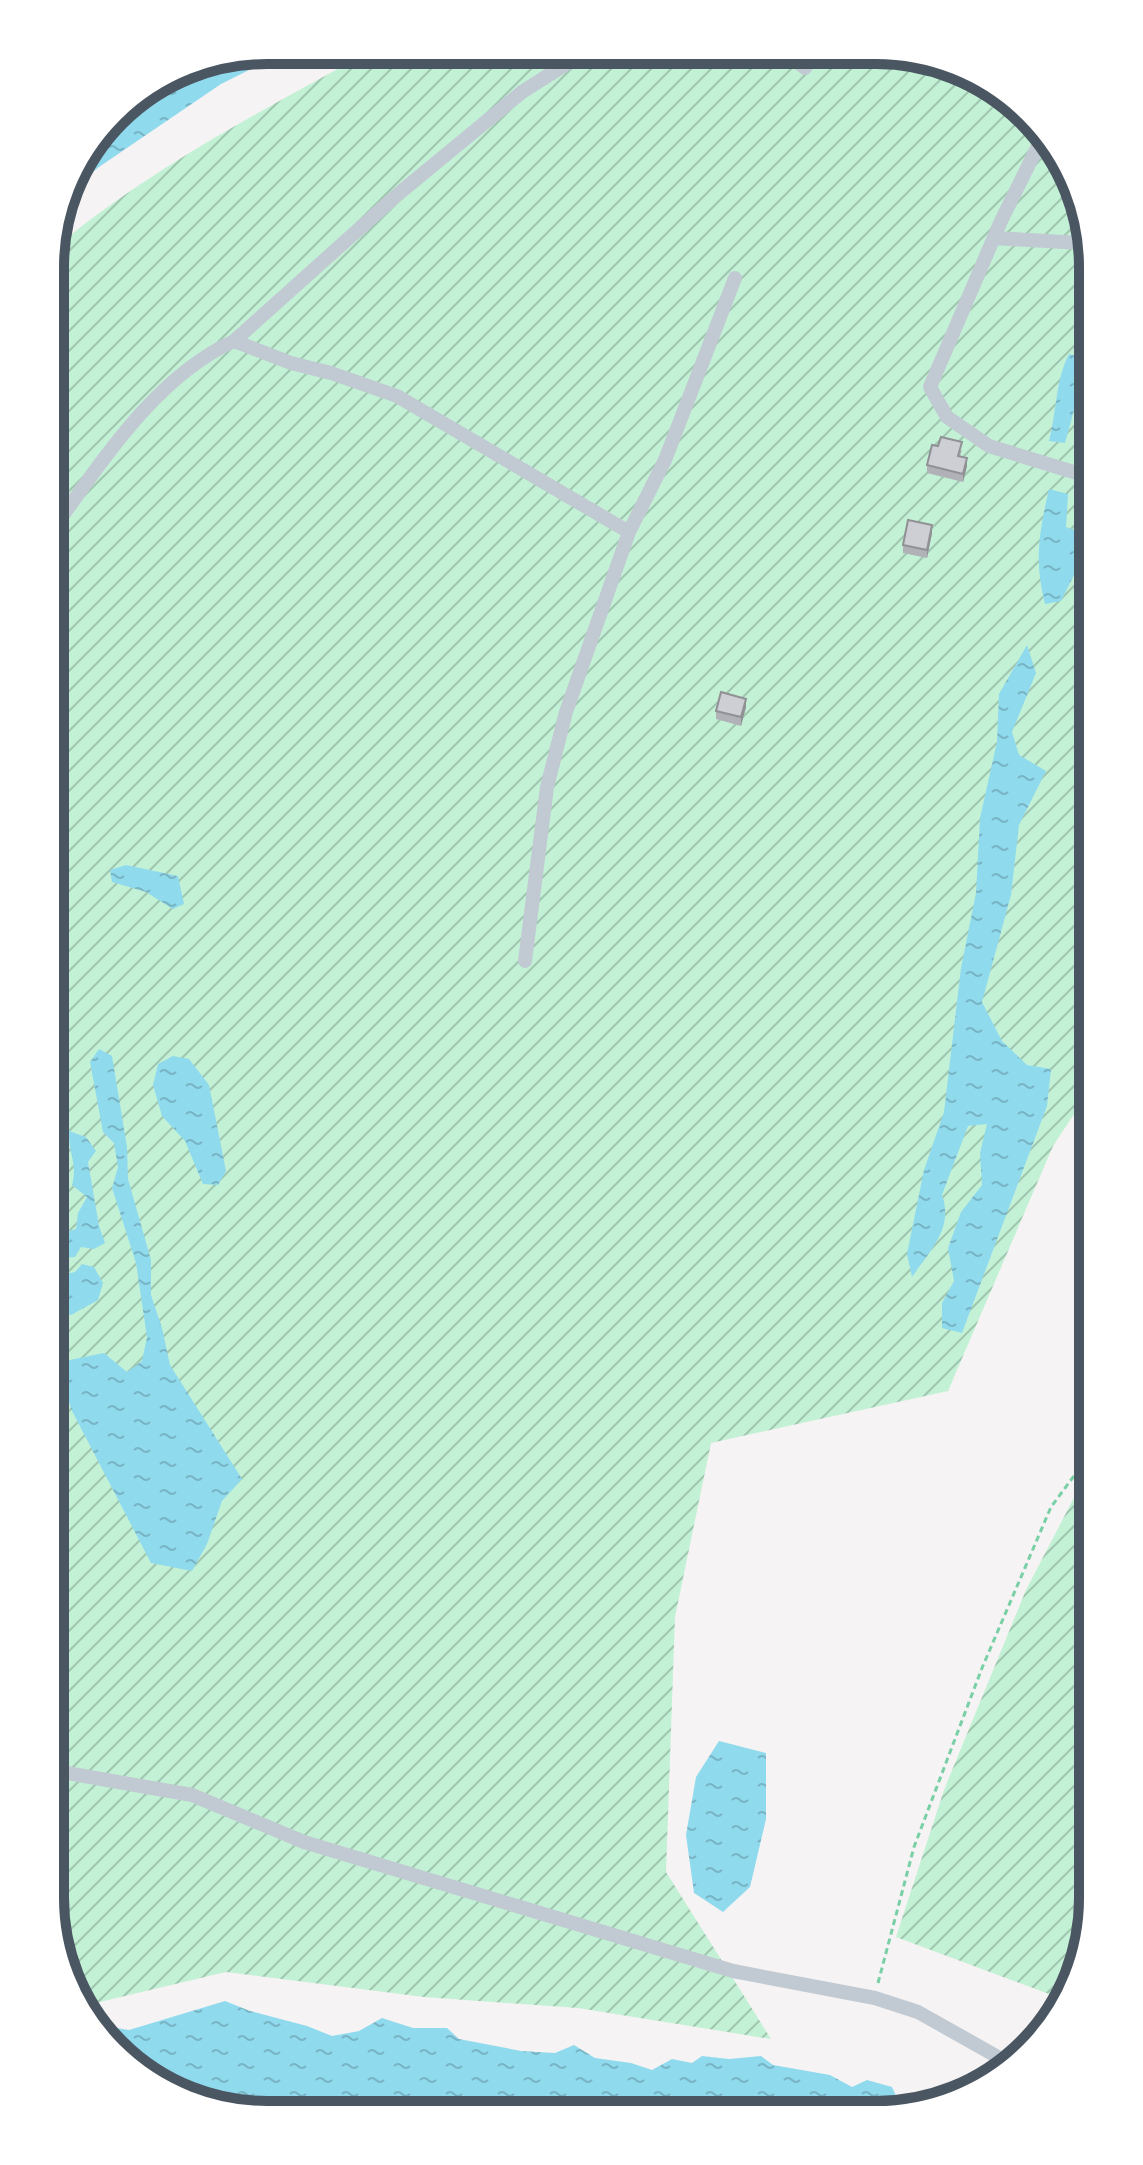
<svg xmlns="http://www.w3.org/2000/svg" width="1143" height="2165" viewBox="0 0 1143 2165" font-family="Overpass,sans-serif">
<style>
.garden{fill:url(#garden-furrows)}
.water{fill:url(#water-ripples)}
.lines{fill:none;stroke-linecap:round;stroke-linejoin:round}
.path{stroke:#7ad0a6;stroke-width:3;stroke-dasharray:6 4;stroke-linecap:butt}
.street{stroke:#c1cad2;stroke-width:14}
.wall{fill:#b0b2b7}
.shaded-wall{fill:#909195}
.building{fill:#cdcfd5;stroke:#909195;stroke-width:2}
.rim{fill:none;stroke:#4a5661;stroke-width:10}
</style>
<defs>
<pattern id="garden-furrows" width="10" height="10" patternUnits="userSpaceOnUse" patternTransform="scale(2)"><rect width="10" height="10" fill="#c3f1d5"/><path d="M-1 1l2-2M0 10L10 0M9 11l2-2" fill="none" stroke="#a0c6b0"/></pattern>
<pattern id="water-ripples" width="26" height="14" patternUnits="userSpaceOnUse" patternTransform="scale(2)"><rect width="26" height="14" fill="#90daee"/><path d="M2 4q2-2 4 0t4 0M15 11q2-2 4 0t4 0" fill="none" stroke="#78b4c4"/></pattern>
</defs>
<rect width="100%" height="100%" fill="#f5f3f3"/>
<path class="garden" d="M 371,51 L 918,54 L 1019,104 L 1082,198 L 1093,267 L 1093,1095 L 1084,1099 L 1053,1146 L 948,1391 L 711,1443 L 675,1617 L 666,1872 L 771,2039 L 578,2008 L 424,1997 L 226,1972 L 87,2005 L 61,1967 L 50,1898 L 52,250 C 151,168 259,112 371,51 Z
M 1093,1461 L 1092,1913 L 1060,1998 L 896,1937 L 944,1790 L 1026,1590 Z"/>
<path class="water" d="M 267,50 L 289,50 L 221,84 L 99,167 L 65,195 L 73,171 L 124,104 L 184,66 Z
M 1069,354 L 1088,359 L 1065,443 L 1049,441 C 1057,411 1055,381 1069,354 Z
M 1049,489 L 1068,494 L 1066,527 L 1078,531 L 1093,527 L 1093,537 L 1061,601 L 1045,604 C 1034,560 1039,533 1049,489 Z
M 1027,645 L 1036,673 L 1012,732 L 1019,755 L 1046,771 L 1019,825 L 1011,895 L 982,1002 L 1002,1041 L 1027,1065 L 1051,1069 L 1047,1106 L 962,1333 L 942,1328 L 942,1303 L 954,1281 L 948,1248 L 961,1212 L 982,1185 L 980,1153 L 987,1124 L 968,1126 L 942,1195 C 954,1228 930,1251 912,1277 L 907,1254 L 924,1170 L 944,1112 L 961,968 L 976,893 L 980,818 L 997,742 L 999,694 Z
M 126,865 L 178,876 L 184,904 L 173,909 L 146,892 L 112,882 L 110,870 Z
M 99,1049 L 112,1056 L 127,1147 L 128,1179 L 151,1260 L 151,1295 L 162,1328 L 170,1365 L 242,1479 L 222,1501 L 207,1544 L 192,1571 L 151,1563 L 72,1411 L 55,1363 L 104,1353 L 127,1372 L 142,1361 L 147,1337 L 136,1263 L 112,1188 L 118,1167 L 114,1143 L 103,1132 L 90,1062 Z
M 173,1056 L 189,1059 L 209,1085 L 226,1171 L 218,1185 L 203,1184 L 185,1141 L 162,1116 L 153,1085 L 158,1064 Z
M 69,1131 L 86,1137 L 96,1151 L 88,1162 L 99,1226 L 105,1243 L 94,1249 L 81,1247 L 75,1257 L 51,1259 L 51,1232 L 55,1235 L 76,1229 L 78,1213 L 87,1197 L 72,1185 C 78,1164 68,1152 69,1131 Z
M 82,1264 L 94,1267 L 103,1283 L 98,1300 L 71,1315 L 51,1307 L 51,1277 L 75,1272 Z
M 719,1741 L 766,1753 L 766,1819 L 750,1887 L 723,1912 L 694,1893 L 686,1835 L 696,1777 Z
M 225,2001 L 250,2011 L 307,2026 L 332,2036 L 359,2031 L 382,2018 L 413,2028 L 447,2028 L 459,2039 L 521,2051 L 555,2053 L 574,2045 L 595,2058 L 631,2063 L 652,2070 L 672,2059 L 692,2063 L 702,2056 L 729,2059 L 761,2056 L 773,2065 L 830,2075 L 852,2087 L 867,2080 L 892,2087 L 903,2111 L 876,2115 L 314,2113 L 276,2108 L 237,2106 L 203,2097 L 124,2061 L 106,2034 L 110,2027 L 129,2030 Z"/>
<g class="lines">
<path class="path" d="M 878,1983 L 914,1847 L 982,1668 L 1051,1507 L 1088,1457 L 1093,1459"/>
<path class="street" d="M 786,53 L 805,68 L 812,53
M 1042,138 L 1001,221 L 930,387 L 947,417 L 989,446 L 1093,478
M 994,238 L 1081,243 L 1090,246
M 234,341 L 291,363 L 331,373 L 397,396 L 629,532
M 51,532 C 101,463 155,377 234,341 L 397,195 L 522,92 L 585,52
M 1090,737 L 1093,732
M 525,961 L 547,787 L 566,712 L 629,532 L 665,460 L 735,278
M 50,1770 L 192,1795 L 304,1842 L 733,1971 L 875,1998 L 918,2012 L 1005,2061"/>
</g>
<path class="wall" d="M 1093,316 L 1093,346 L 1078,341 L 1078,333 Z
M 962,450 L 960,456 L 967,466 L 963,482 L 927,473 L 927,465 Z
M 932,533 L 927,558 L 903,553 L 903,545 Z
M 746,707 L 741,726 L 716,719 L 716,711 Z"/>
<path class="shaded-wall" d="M 967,458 L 967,466 L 963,482 L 963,474 Z
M 932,525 L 932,533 L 927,558 L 927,550 Z
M 746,699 L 746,707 L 741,726 L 741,717 Z"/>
<path class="building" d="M 1085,313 L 1093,316 L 1093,338 L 1078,333 Z
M 941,437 L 962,442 L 958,456 L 967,458 L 963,474 L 927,465 L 932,445 L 938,446 Z
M 908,520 L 932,525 L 927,550 L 903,545 Z
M 721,692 L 746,699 L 741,717 L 716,711 Z"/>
<path d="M0 0H1143V2165H0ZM267 64H876A203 203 0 0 1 1079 267V1898A203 203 0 0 1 876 2101H267A203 203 0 0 1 64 1898V267A203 203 0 0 1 267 64Z" fill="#fff" fill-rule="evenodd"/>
<path class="rim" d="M267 64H876A203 203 0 0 1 1079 267V1898A203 203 0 0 1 876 2101H267A203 203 0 0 1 64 1898V267A203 203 0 0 1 267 64Z"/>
</svg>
